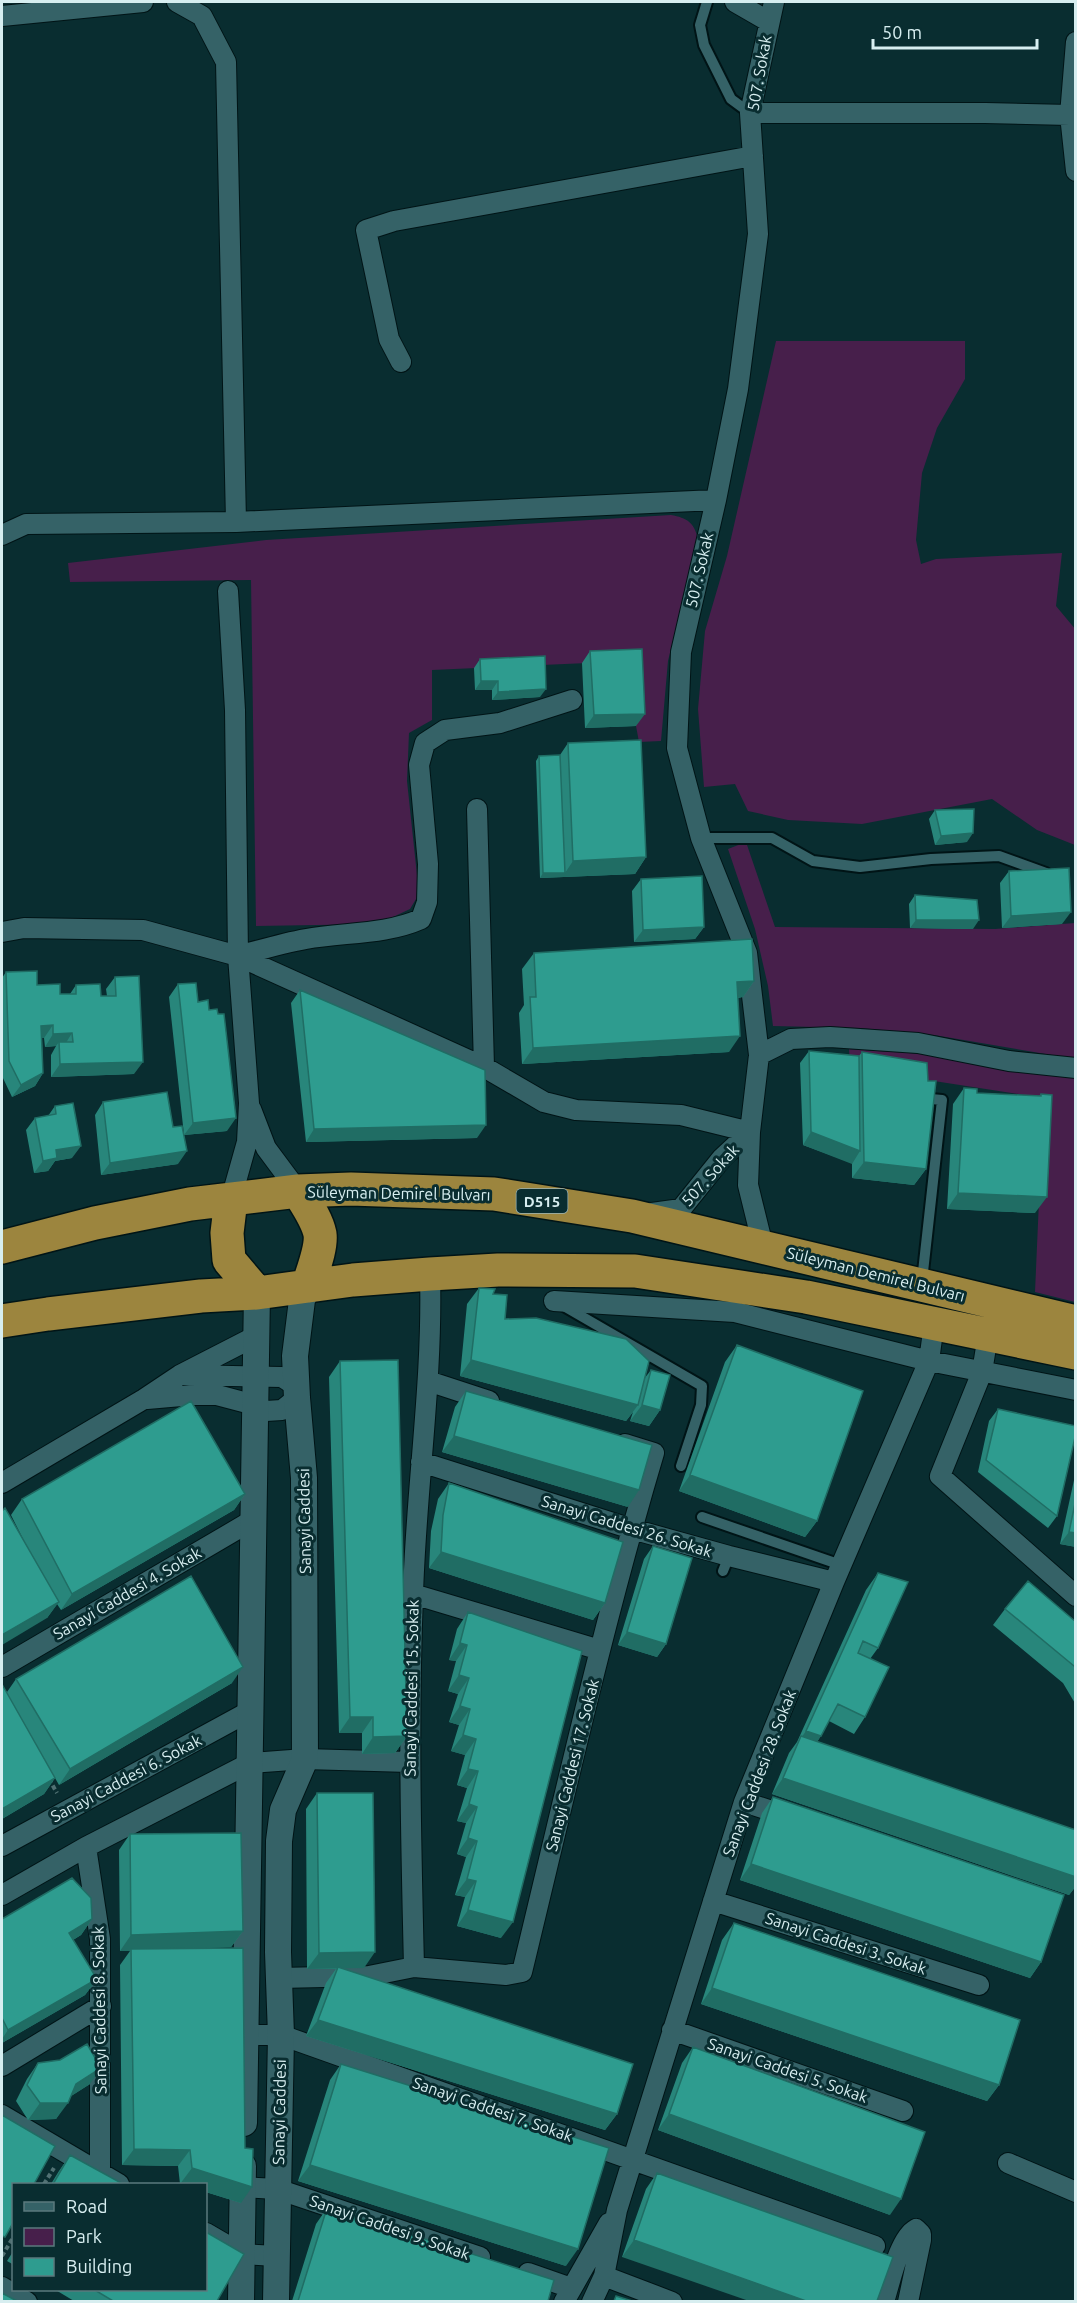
<svg xmlns="http://www.w3.org/2000/svg" width="1077" height="2303" viewBox="0 0 1077 2303" font-family="Ubuntu,sans-serif">
<style>
.green{fill:#471f4b}
.lines{fill:none;stroke-linecap:round;stroke-linejoin:round}
.service-casing{stroke:#001416;stroke-width:14}
.minor-casing{stroke:#001416;stroke-width:22}
.tertiary-casing{stroke:#001416;stroke-width:28}
.trunk-casing{stroke:#001416;stroke-width:36}
.path{stroke:#517173;stroke-width:4;stroke-dasharray:4.5 3;stroke-linecap:butt}
.service{stroke:#356267;stroke-width:10}
.minor{stroke:#356267;stroke-width:20}
.tertiary{stroke:#356267;stroke-width:26}
.trunk{stroke:#9c853e;stroke-width:33}
.wall{fill:#28867b}
.shaded-wall{fill:#206d64}
.building{fill:#2e9c8f;stroke:#206d64;stroke-width:1.5}
.labels{text-anchor:middle;dominant-baseline:central;stroke-width:6;stroke-linejoin:round;paint-order:stroke}
.shield{fill:#092d30;stroke:#99b4b6;stroke-width:1.5}
.shield-label{font-size:15px;font-weight:bold;fill:#d7eef0}
.street-label{font-size:16px;fill:#d7eef0;stroke:#092d30}
</style>
<rect width="100%" height="100%" fill="#092d30"/>
<path class="green" d="M 776,341 L 965,341 L 965,379 L 937,428 L 922,473 L 916,540 L 921,564 L 936,559 L 1062,553 L 1056,606 L 1076,630 L 1075,845 L 1037,830 L 992,799 L 862,824 L 788,820 L 748,811 L 735,784 L 704,787 L 698,709 L 705,631 L 727,556 Z
M 671,515 C 687,518 694,522 698,539 L 668,661 L 661,741 L 639,742 L 636,726 L 633,661 L 432,670 L 432,720 L 409,733 L 407,781 L 419,894 L 410,909 L 378,924 L 256,926 L 251,580 L 70,582 L 68,563 L 266,540 Z
M 746,842 L 775,927 L 995,929 L 1075,923 L 1075,1059 L 934,1035 L 860,1028 L 773,1026 L 768,986 L 755,929 L 728,849 Z
M 849,1049 L 939,1055 L 1009,1071 L 1075,1077 L 1075,1302 L 1035,1292 L 1043,1109 L 1025,1095 L 850,1068 Z"/>
<g class="lines">
<g class="service-casing">
<path id="service" d="M 707,2 L 700,25 L 704,45 L 731,99 L 750,113
M 701,838 L 772,838 L 813,861 L 860,867 L 931,859 L 999,856 L 1046,873
M 922,1281 L 942,1100 L 931,1099
M 562,1305 L 702,1386 L 701,1405 L 681,1466
M 702,1517 L 841,1565
M 723,1571 L 729,1556"/>
</g>
<g class="minor-casing">
<path id="minor" d="M 177,2 L 202,16 L 226,62 L 236,522
M 735,2 L 768,21
M 2,16 L 143,2
M 750,113 L 985,113 L 1070,115 L 1076,171
M 1070,115 L 1076,42
M 401,362 L 389,339 L 366,230 L 394,221 L 753,156
M 2,535 L 26,524 L 236,522 L 716,500
M 228,591 L 235,710 L 238,956 L 249,1103 L 247,1142 L 231,1199
M 477,809 L 484,1067
M 2,932 L 24,928 L 143,930 L 238,956 L 484,1067 L 544,1102 L 576,1110 L 681,1115 L 750,1132
M 238,956 C 260,950 283,943 306,939 C 343,932 385,935 421,919 L 427,902 L 428,864 L 419,765 L 425,743 L 445,730 L 500,723 L 572,700
M 759,1055 L 791,1039 L 830,1037 L 918,1043 L 1009,1061 L 1076,1068
M 251,1109 L 266,1148 L 298,1191
M 652,1213 L 681,1209 L 722,1158 L 750,1132
M 763,1246 L 748,1185 L 750,1132 L 759,1055 L 747,953 L 701,838 L 677,748 L 681,652 L 716,500 L 738,389 L 758,234 L 750,113 L 774,2
M 554,1301 L 735,1312 L 929,1361 L 1076,1390
M 988,1335 L 982,1372 L 940,1476 L 1076,1596
M 184,1375 L 282,1377 L 296,1386
M 428,1381 L 489,1401
M 147,1399 L 193,1395 L 217,1395 L 255,1405 L 266,1411 L 282,1410 L 297,1398
M 421,1462 L 632,1529 L 729,1556 L 834,1582
M 2,1483 L 144,1399 L 180,1375 L 256,1336
M 413,1594 L 600,1650
M 2,1667 L 253,1520
M 744,1802 L 790,1817
M 2,1846 L 250,1711
M 86,1847 L 100,1939 L 100,2174
M 2,1895 L 86,1847 L 250,1763 L 305,1759 L 409,1762
M 713,1901 L 979,1985
M 414,1967 L 506,1975 L 522,1972 C 564,1799 603,1624 654,1453 L 625,1444
M 279,1978 L 369,1976 L 414,1967 C 411,1843 408,1719 413,1595 C 416,1488 433,1381 430,1274
M 672,2030 L 903,2111
M 245,2035 L 281,2035 L 875,2246
M 2,2066 L 101,2006
M 2,2115 L 119,2184
M 1008,2163 L 1076,2192
M 243,2187 L 277,2189 L 480,2257
M 206,2233 L 242,2254 L 276,2256
M 528,2273 L 571,2288
M 604,2276 L 672,2302
M 2,2287 L 27,2302
M 564,2302 L 609,2223
M 592,2302 L 604,2276 L 617,2210 L 744,1802 L 834,1582 L 929,1361 L 934,1324
M 884,2302 C 890,2283 899,2238 916,2229 L 921,2234 L 921,2240 L 908,2302"/>
</g>
<g class="tertiary-casing">
<path id="tertiary" d="M 244,2123 L 257,1293
M 241,2302 L 243,2166
M 276,2302 L 281,2035 L 278,1952 L 279,1841 L 283,1810 L 305,1759 L 304,1478 L 297,1398 L 295,1356 L 302,1300 L 308,1286"/>
</g>
<g class="trunk-casing">
<path id="trunk" d="M 298,1191 C 306,1204 317,1219 320,1234 C 322,1248 312,1272 308,1286
M 231,1199 L 227,1233 L 229,1260 L 257,1293
M 2,1247 L 95,1223 L 190,1204 L 298,1191 L 351,1189 L 494,1194 L 632,1216 L 1076,1322
M 2,1321 L 48,1314 L 201,1296 L 257,1293 L 353,1280 L 430,1274 L 498,1270 L 635,1271 L 806,1297 L 1076,1353"/>
</g>
<path class="path" d="M 49,1779 L 57,1793
M 44,2184 L 54,2168
M 2,2256 L 14,2236"/>
<use href="#service" class="service"/>
<use href="#minor" class="minor"/>
<use href="#tertiary" class="tertiary"/>
<use href="#trunk" class="trunk"/>
</g>
<path class="wall" d="M 590,651 L 636,726 L 585,728 L 582,663 Z
M 480,659 L 540,697 L 492,700 L 492,690 L 475,690 L 474,668 Z
M 568,743 L 646,857 L 635,874 L 540,878 L 536,761 L 539,756 L 560,755 Z
M 935,810 L 967,842 L 935,845 L 929,819 Z
M 1009,871 L 1062,924 L 1002,928 L 1000,883 Z
M 641,879 L 704,927 L 695,939 L 634,942 L 632,891 Z
M 915,895 L 973,929 L 910,928 L 909,904 Z
M 534,953 L 754,981 L 743,997 L 738,998 L 729,1052 L 522,1064 L 519,1013 L 524,1005 L 522,969 Z
M 6,972 L 60,994 L 70,994 L 76,985 L 101,996 L 107,996 L 106,989 L 115,977 L 134,1074 L 51,1077 L 51,1055 L 56,1046 L 45,1047 L 44,1038 L 42,1038 L 43,1073 L 35,1086 L 12,1097 L 2,1076 L 2,978 Z
M 178,984 L 227,1131 L 184,1135 L 169,997 Z
M 300,990 L 477,1138 L 306,1142 L 291,1003 Z
M 809,1051 L 859,1056 L 862,1052 L 926,1169 L 914,1185 L 852,1178 L 852,1163 L 803,1145 L 800,1063 Z
M 964,1088 L 977,1093 L 1039,1096 L 1041,1094 L 1035,1213 L 947,1209 L 953,1104 Z
M 103,1102 L 178,1164 L 101,1175 L 95,1115 Z
M 55,1106 L 72,1158 L 55,1161 L 48,1171 L 34,1173 L 26,1130 L 35,1118 L 48,1116 Z
M 479,1288 L 493,1294 L 505,1319 L 644,1379 L 651,1370 L 660,1410 L 649,1426 L 630,1421 L 633,1412 L 626,1421 L 460,1376 L 467,1304 Z
M 737,1345 L 817,1521 L 805,1537 L 679,1491 L 725,1362 Z
M 340,1361 L 407,1736 L 395,1753 L 362,1754 L 362,1733 L 339,1733 L 329,1377 Z
M 466,1391 L 628,1507 L 442,1452 L 455,1407 Z
M 998,1409 L 1057,1516 L 1048,1528 L 978,1472 L 989,1421 Z
M 1076,1471 L 1076,1547 L 1060,1544 Z
M 449,1483 L 605,1603 L 593,1620 L 429,1568 L 431,1531 L 438,1499 Z
M 245,1494 L 234,1510 L 61,1610 L 57,1604 L 47,1618 L 27,1547 L 11,1515 L 22,1499 Z
M 653,1546 L 666,1644 L 657,1657 L 618,1645 L 644,1559 Z
M 878,1573 L 878,1648 L 870,1659 L 865,1717 L 854,1734 L 829,1721 L 817,1742 L 1076,1830 L 1076,1886 L 1069,1895 L 772,1794 L 789,1753 L 797,1742 L 866,1590 Z
M 1005,1609 L 1076,1622 L 1076,1705 L 1063,1683 L 993,1625 Z
M 468,1612 L 501,1938 L 457,1926 L 465,1897 L 455,1895 L 466,1857 L 457,1854 L 466,1823 L 457,1821 L 467,1788 L 457,1785 L 465,1755 L 451,1751 L 459,1725 L 449,1722 L 458,1694 L 448,1691 L 456,1661 L 449,1660 L 457,1629 Z
M 16,1679 L 232,1683 L 59,1785 L 55,1778 L 44,1794 L 2,1819 L 2,1687 L 7,1692 Z
M 317,1793 L 364,1968 L 343,1968 L 617,2114 L 605,2130 L 306,2036 L 326,1983 L 336,1969 L 307,1969 L 306,1809 Z
M 773,1797 L 1041,1962 L 1030,1978 L 740,1880 L 762,1813 Z
M 130,1834 L 243,1931 L 231,1947 L 201,1948 L 241,2203 L 180,2184 L 178,2166 L 122,2165 L 120,1965 L 130,1951 L 120,1951 L 119,1850 Z
M 2,1919 L 92,1919 L 81,1935 L 73,1940 L 97,1979 L 85,1995 L 2,2043 Z
M 734,1923 L 999,2085 L 987,2101 L 701,2004 L 722,1940 Z
M 693,2047 L 890,2215 L 658,2130 L 682,2063 Z
M 38,2063 L 90,2084 L 71,2096 L 56,2119 L 28,2120 L 16,2101 L 27,2079 Z
M 341,2064 L 566,2266 L 298,2181 L 330,2080 Z
M 70,2155 L 123,2184 L 51,2184 L 59,2171 Z
M 657,2173 L 893,2257 L 622,2257 L 646,2189 Z
M 327,2208 L 548,2301 L 292,2301 L 316,2224 Z
M 14,2250 L 14,2265 L 7,2261 Z
M 54,2289 L 206,2289 L 217,2301 L 74,2301 Z"/>
<path class="shaded-wall" d="M 481,681 L 498,681 L 492,690 L 475,690 Z
M 546,689 L 540,697 L 492,700 L 498,692 Z
M 645,714 L 636,726 L 585,728 L 594,715 Z
M 973,833 L 967,842 L 935,845 L 941,836 Z
M 646,857 L 635,874 L 540,878 L 543,873 L 565,873 L 573,861 Z
M 1071,912 L 1062,924 L 1002,928 L 1011,916 Z
M 916,920 L 979,920 L 973,929 L 910,928 Z
M 704,927 L 695,939 L 634,942 L 643,930 Z
M 754,981 L 743,997 L 726,998 L 737,982 Z
M 53,1025 L 44,1038 L 33,1038 L 41,1026 Z
M 72,1033 L 64,1046 L 59,1042 L 56,1046 L 45,1047 L 53,1034 Z
M 740,1036 L 729,1052 L 522,1064 L 533,1048 Z
M 143,1062 L 134,1074 L 51,1077 L 60,1064 Z
M 43,1073 L 35,1086 L 12,1097 L 21,1085 Z
M 236,1118 L 227,1131 L 184,1135 L 193,1123 Z
M 486,1125 L 477,1138 L 306,1142 L 314,1129 Z
M 811,1132 L 860,1151 L 852,1164 L 803,1145 Z
M 81,1146 L 72,1158 L 55,1161 L 48,1171 L 34,1173 L 43,1161 L 56,1150 Z
M 187,1151 L 178,1164 L 101,1175 L 110,1163 Z
M 864,1162 L 926,1169 L 914,1185 L 852,1178 Z
M 958,1193 L 1047,1197 L 1035,1213 L 947,1209 Z
M 471,1360 L 638,1405 L 626,1421 L 460,1376 Z
M 642,1405 L 660,1410 L 649,1426 L 630,1421 Z
M 454,1436 L 639,1490 L 628,1507 L 442,1452 Z
M 690,1475 L 817,1521 L 805,1537 L 679,1491 Z
M 245,1494 L 234,1510 L 61,1610 L 72,1594 Z
M 1069,1532 L 1076,1533 L 1076,1547 L 1060,1544 Z
M 441,1552 L 605,1603 L 593,1620 L 429,1568 Z
M 59,1602 L 47,1618 L 2,1645 L 2,1635 Z
M 627,1632 L 666,1644 L 657,1657 L 618,1645 Z
M 460,1643 L 467,1645 L 456,1661 L 449,1660 Z
M 243,1667 L 232,1683 L 59,1785 L 70,1769 Z
M 459,1675 L 469,1678 L 458,1694 L 448,1691 Z
M 460,1706 L 470,1709 L 459,1725 L 449,1722 Z
M 350,1717 L 373,1717 L 362,1733 L 339,1733 Z
M 806,1731 L 821,1736 L 810,1753 L 799,1741 Z
M 463,1735 L 476,1739 L 465,1755 L 451,1751 Z
M 407,1736 L 395,1753 L 362,1754 L 373,1737 Z
M 468,1769 L 478,1771 L 467,1788 L 457,1785 Z
M 55,1778 L 44,1794 L 2,1819 L 2,1809 Z
M 783,1778 L 1076,1877 L 1076,1886 L 1069,1895 L 772,1794 Z
M 469,1804 L 477,1807 L 466,1823 L 457,1821 Z
M 468,1838 L 477,1841 L 466,1857 L 457,1854 Z
M 751,1864 L 1041,1962 L 1030,1978 L 740,1880 Z
M 467,1879 L 476,1881 L 465,1897 L 455,1895 Z
M 468,1910 L 513,1922 L 501,1938 L 457,1926 Z
M 92,1919 L 81,1935 L 58,1949 L 69,1933 Z
M 243,1931 L 231,1947 L 131,1951 L 131,1949 L 130,1951 L 120,1951 L 131,1935 Z
M 375,1952 L 364,1968 L 307,1969 L 319,1953 Z
M 97,1979 L 85,1995 L 2,2043 L 2,2039 L 8,2030 Z
M 712,1988 L 999,2085 L 987,2101 L 701,2004 Z
M 318,2020 L 617,2114 L 605,2130 L 306,2036 Z
M 101,2068 L 90,2084 L 65,2100 L 76,2084 Z
M 40,2103 L 68,2103 L 56,2119 L 28,2120 Z
M 669,2114 L 901,2199 L 890,2215 L 658,2130 Z
M 134,2149 L 190,2150 L 178,2166 L 122,2165 Z
M 310,2165 L 578,2249 L 566,2266 L 298,2181 Z
M 192,2168 L 252,2187 L 241,2203 L 206,2192 L 206,2184 L 180,2184 Z
M 634,2240 L 806,2301 L 749,2301 L 622,2257 Z"/>
<path class="building" d="M 642,649 L 645,714 L 594,715 L 590,651 Z
M 545,656 L 546,689 L 498,692 L 498,681 L 481,681 L 480,659 Z
M 641,740 L 646,857 L 573,861 L 568,743 Z
M 560,755 L 565,873 L 543,873 L 539,756 Z
M 974,809 L 973,833 L 941,836 L 935,810 Z
M 1069,868 L 1071,912 L 1011,916 L 1009,871 Z
M 702,876 L 704,927 L 643,930 L 641,879 Z
M 915,895 L 977,900 L 979,920 L 916,920 Z
M 752,939 L 754,981 L 737,982 L 740,1036 L 533,1048 L 530,997 L 536,997 L 534,953 Z
M 37,971 L 37,985 L 60,984 L 60,994 L 76,994 L 76,985 L 100,984 L 101,996 L 116,996 L 115,977 L 139,976 L 143,1062 L 60,1064 L 59,1042 L 73,1042 L 72,1033 L 53,1034 L 53,1025 L 41,1026 L 43,1073 L 21,1085 L 9,1061 L 6,972 Z
M 196,983 L 198,1002 L 208,1000 L 209,1010 L 217,1009 L 218,1014 L 224,1014 L 236,1118 L 193,1123 L 178,984 Z
M 300,990 L 485,1070 L 486,1125 L 314,1129 Z
M 809,1051 L 859,1056 L 860,1151 L 811,1132 Z
M 862,1052 L 927,1063 L 928,1081 L 936,1081 L 926,1169 L 864,1162 Z
M 964,1088 L 977,1089 L 977,1093 L 1041,1096 L 1041,1094 L 1052,1095 L 1047,1197 L 958,1193 Z
M 167,1092 L 173,1127 L 182,1126 L 187,1151 L 110,1163 L 103,1102 Z
M 73,1103 L 81,1146 L 56,1150 L 57,1158 L 43,1161 L 35,1118 L 56,1114 L 55,1106 Z
M 479,1288 L 495,1289 L 493,1294 L 507,1295 L 505,1319 L 536,1318 L 626,1339 L 649,1361 L 638,1405 L 471,1360 Z
M 737,1345 L 863,1391 L 817,1521 L 690,1475 Z
M 398,1360 L 407,1736 L 373,1737 L 373,1717 L 350,1717 L 340,1361 Z
M 651,1370 L 670,1375 L 660,1410 L 642,1405 Z
M 466,1391 L 652,1445 L 639,1490 L 454,1436 Z
M 191,1401 L 245,1494 L 72,1594 L 22,1499 Z
M 998,1409 L 1076,1426 L 1076,1433 L 1057,1516 L 986,1460 Z
M 449,1483 L 623,1542 L 605,1603 L 441,1552 L 443,1515 Z
M 1076,1499 L 1076,1533 L 1069,1532 Z
M 5,1508 L 59,1602 L 2,1635 L 2,1511 Z
M 653,1546 L 692,1558 L 666,1644 L 627,1632 Z
M 878,1573 L 908,1582 L 878,1648 L 863,1641 L 858,1653 L 889,1667 L 865,1717 L 838,1704 L 821,1736 L 806,1731 Z
M 191,1576 L 243,1667 L 70,1769 L 16,1679 Z
M 1028,1581 L 1076,1622 L 1076,1668 L 1074,1666 L 1005,1609 Z
M 468,1612 L 582,1651 L 513,1922 L 468,1910 L 476,1881 L 467,1879 L 477,1841 L 468,1838 L 477,1807 L 469,1804 L 478,1771 L 468,1769 L 476,1739 L 463,1735 L 470,1709 L 460,1706 L 469,1678 L 459,1675 L 467,1645 L 460,1643 Z
M 3,1686 L 55,1778 L 2,1809 L 2,1687 Z
M 801,1736 L 1076,1830 L 1076,1877 L 783,1778 Z
M 317,1793 L 373,1793 L 375,1952 L 319,1953 Z
M 773,1797 L 1064,1895 L 1041,1962 L 751,1864 Z
M 241,1833 L 243,1931 L 131,1935 L 130,1834 Z
M 72,1878 L 91,1898 L 92,1919 L 69,1933 L 97,1979 L 8,2030 L 2,2018 L 2,1919 Z
M 734,1923 L 1020,2020 L 999,2085 L 712,1988 Z
M 243,1948 L 245,2148 L 253,2149 L 252,2187 L 192,2168 L 190,2150 L 134,2149 L 131,1949 Z
M 338,1967 L 633,2064 L 617,2114 L 318,2020 Z
M 87,2044 L 101,2068 L 76,2084 L 68,2103 L 40,2103 L 27,2085 L 38,2063 L 60,2060 Z
M 693,2047 L 925,2132 L 901,2199 L 669,2114 Z
M 341,2064 L 609,2148 L 578,2249 L 310,2165 Z
M 2,2115 L 55,2146 L 34,2184 L 14,2184 L 14,2221 L 5,2237 L 2,2236 Z
M 70,2155 L 123,2184 L 53,2184 Z
M 657,2173 L 893,2257 L 877,2301 L 806,2301 L 634,2240 Z
M 327,2208 L 554,2280 L 548,2301 L 298,2301 Z
M 206,2232 L 244,2254 L 217,2301 L 113,2301 L 93,2289 L 206,2289 Z
M 2,2293 L 17,2301 L 2,2301 Z
M 616,2296 L 632,2301 L 614,2301 Z"/>
<g class="labels">
<rect class="shield" x="516.5" y="1189" width="51" height="24" rx="4.5"/>
<g class="shield-label">
<text x="542" y="1201">D515</text>
</g>
<g class="street-label">
<text transform="translate(759 73) rotate(-80)">507. Sokak</text>
<text transform="translate(699 570) rotate(-77)">507. Sokak</text>
<text transform="translate(710 1175) rotate(-48)">507. Sokak</text>
<text transform="translate(399 1193) rotate(1)">Süleyman Demirel Bulvarı</text>
<text transform="translate(876 1274) rotate(14)">Süleyman Demirel Bulvarı</text>
<text transform="translate(304 1521) rotate(-91)">Sanayi Caddesi</text>
<text transform="translate(627 1526) rotate(17)">Sanayi Caddesi 26. Sokak</text>
<text transform="translate(127 1593) rotate(-30)">Sanayi Caddesi 4. Sokak</text>
<text transform="translate(411 1688) rotate(-89)">Sanayi Caddesi 15. Sokak</text>
<text transform="translate(572 1765) rotate(-76)">Sanayi Caddesi 17. Sokak</text>
<text transform="translate(759 1773) rotate(-69)">Sanayi Caddesi 28. Sokak</text>
<text transform="translate(126 1778) rotate(-28)">Sanayi Caddesi 6. Sokak</text>
<text transform="translate(846 1943) rotate(18)">Sanayi Caddesi 3. Sokak</text>
<text transform="translate(99 2010) rotate(-91)">Sanayi Caddesi 8. Sokak</text>
<text transform="translate(788 2070) rotate(19)">Sanayi Caddesi 5. Sokak</text>
<text transform="translate(493 2109) rotate(19)">Sanayi Caddesi 7. Sokak</text>
<text transform="translate(279 2112) rotate(-89)">Sanayi Caddesi</text>
<text transform="translate(390 2227) rotate(19)">Sanayi Caddesi 9. Sokak</text>
</g>
</g>
<rect width="1077" height="2303" fill="none" stroke="#d7eef0" stroke-width="6"/>
<rect x="12" y="2183" width="195" height="108" fill="#092d30" stroke="#5b7a7d" stroke-width="1.5"/>
<rect x="24" y="2202" width="30" height="9" fill="#356267" stroke="#5b7a7d" stroke-width="1.5"/>
<text x="66" y="2213" font-size="18" fill="#d7eef0">Road</text>
<rect x="24" y="2228" width="30" height="18" fill="#471f4b" stroke="#5b7a7d" stroke-width="1.5"/>
<text x="66" y="2243" font-size="18" fill="#d7eef0">Park</text>
<rect x="24" y="2258" width="30" height="18" fill="#2e9c8f" stroke="#5b7a7d" stroke-width="1.5"/>
<text x="66" y="2273" font-size="18" fill="#d7eef0">Building</text>
<path d="M873 39v9h164v-9" fill="none" stroke="#d7eef0" stroke-width="3"/>
<text x="882" y="39" font-size="18" fill="#d7eef0" stroke="#092d30" stroke-width="4.5" paint-order="stroke">50 m</text>
</svg>
